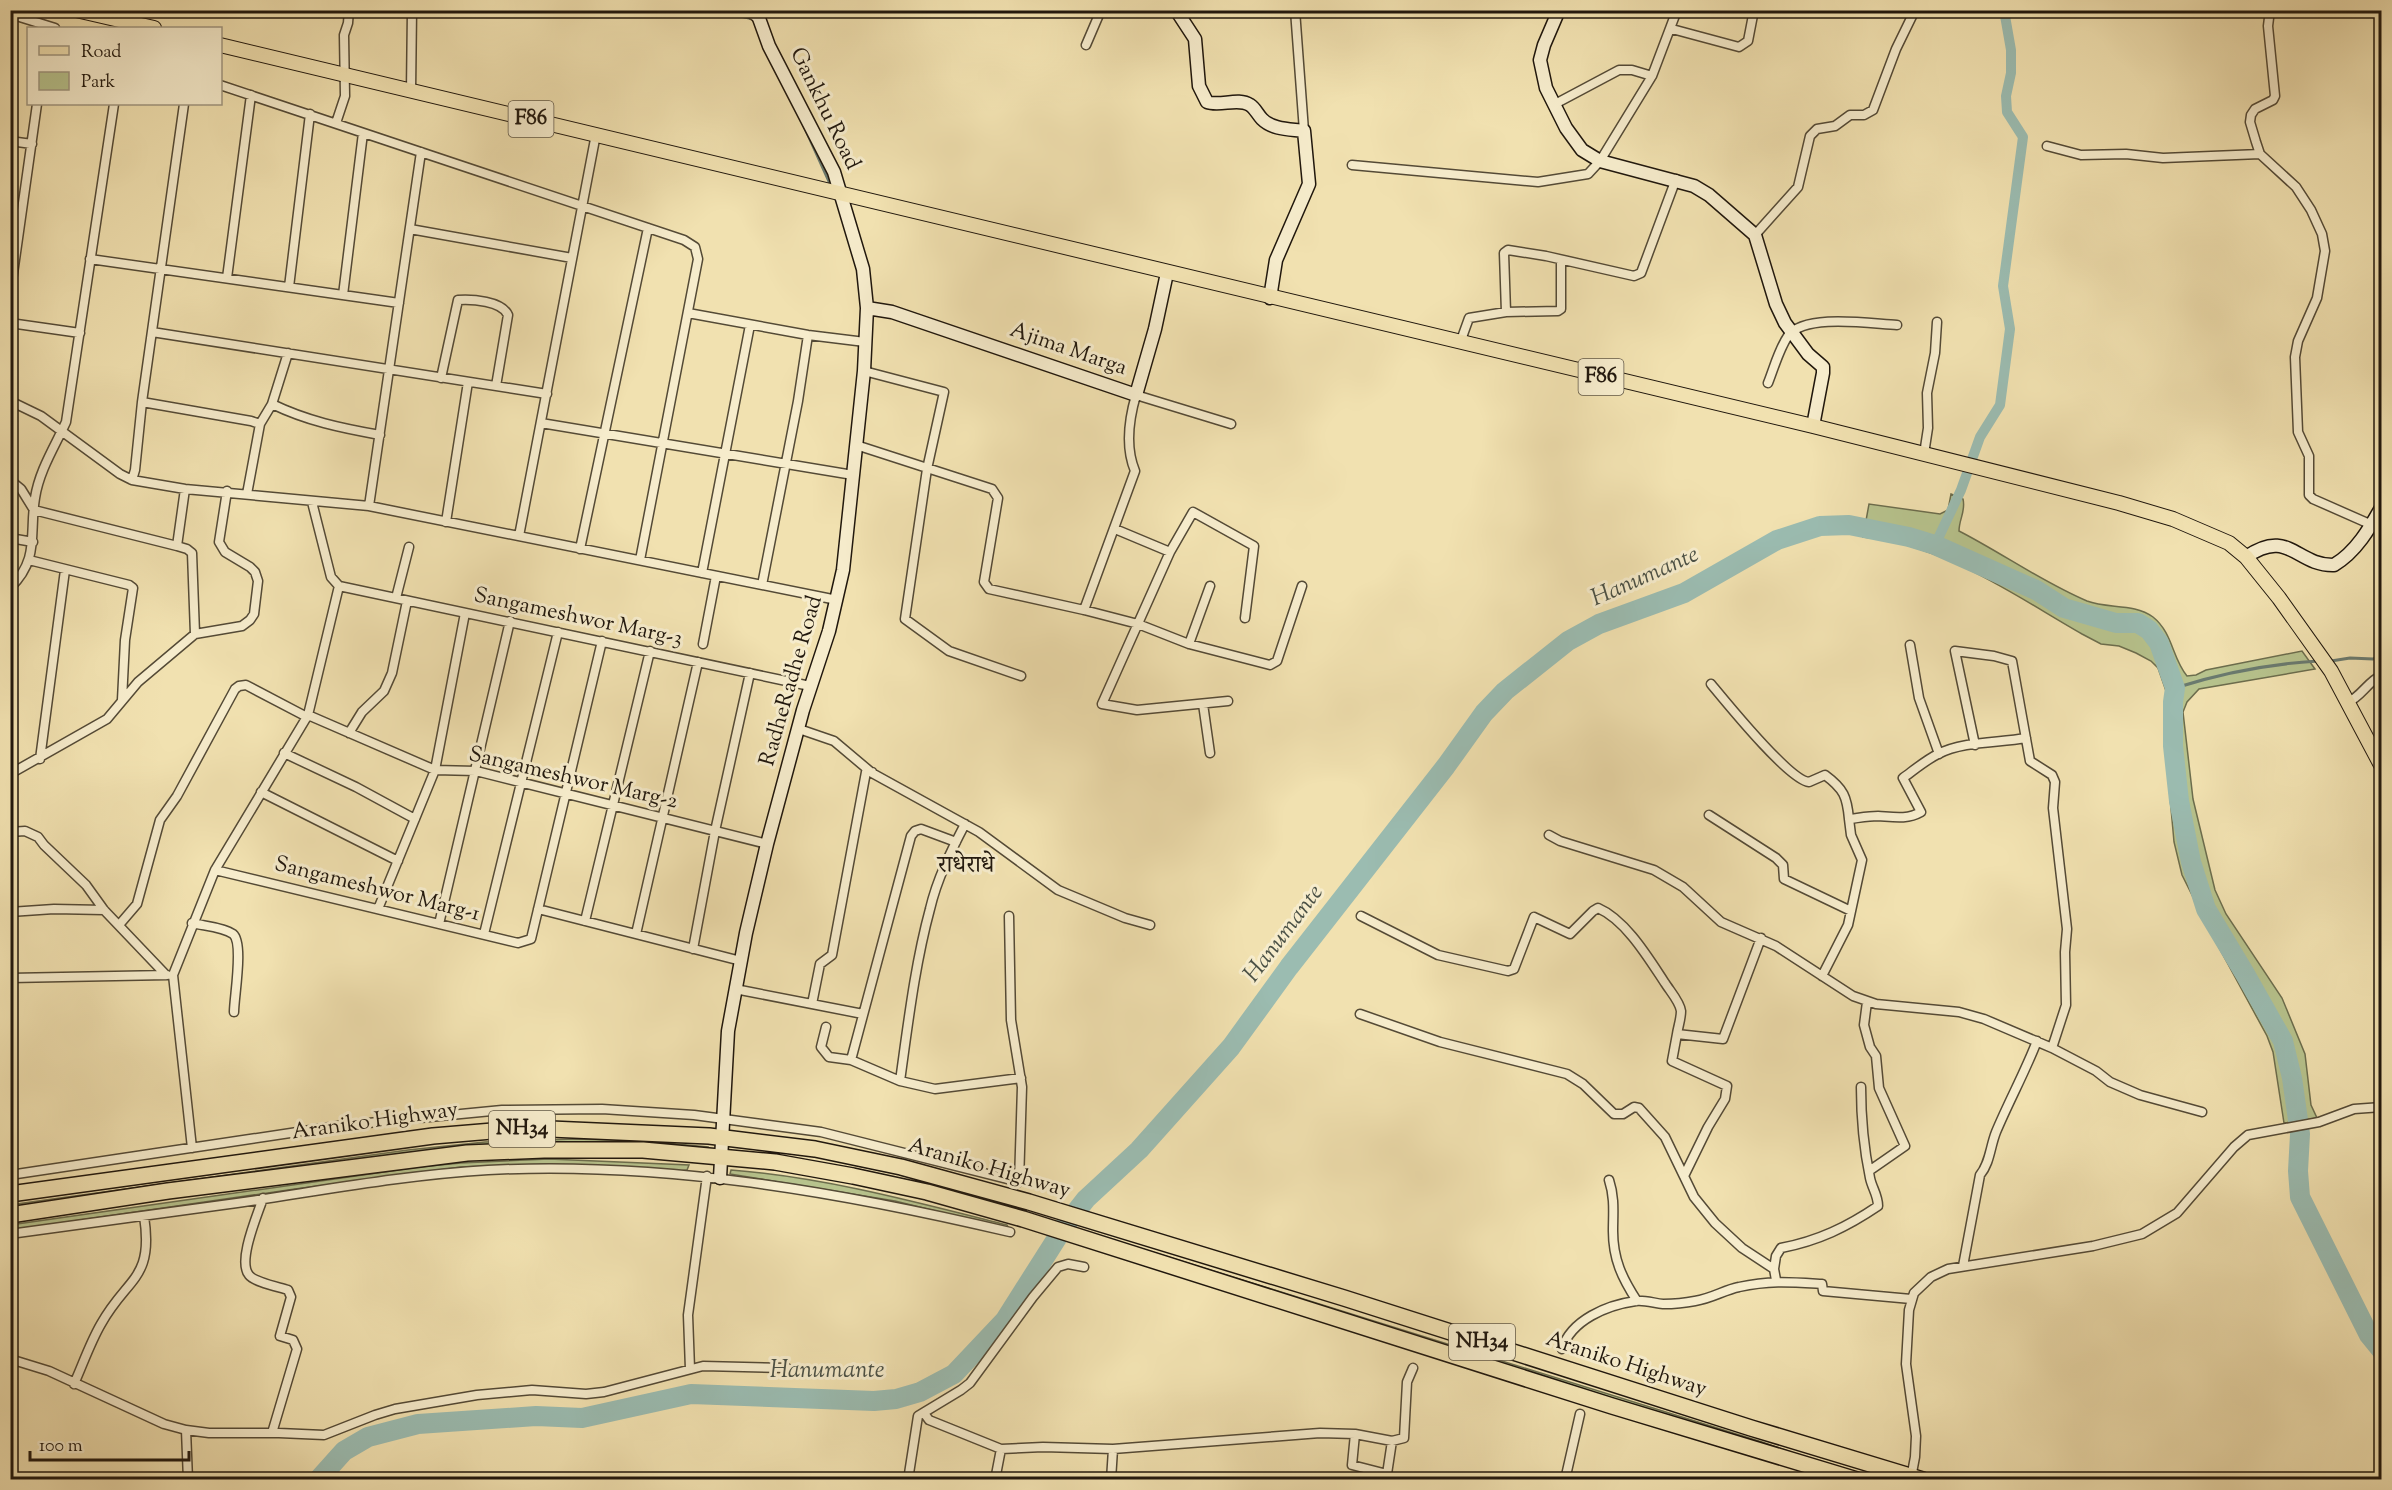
<svg xmlns="http://www.w3.org/2000/svg" width="2392" height="1490" viewBox="0 0 2392 1490" font-family="'Sorts Mill Goudy','Noto Serif Devanagari',serif">
<style>
.green{fill:#b7c38d;stroke:#6c6d4d;stroke-width:1.5}
.lines{fill:none;stroke-linecap:round;stroke-linejoin:round}
.stream{stroke:#6a7a6f;stroke-width:3}
.canal{stroke:#9bbcb1;stroke-width:10}
.river{stroke:#9bbcb1;stroke-width:20}
.street-casing{stroke:#544a36;stroke-width:11}
.secondary-casing{stroke:#20170d;stroke-width:15}
.primary-casing{stroke:#20170d;stroke-width:16}
.highway-casing{stroke:#20170d;stroke-width:18}
.street{stroke:#f6eccc;stroke-width:8}
.secondary{stroke:#f6eccc;stroke-width:12}
.primary{stroke:#f1e1b0;stroke-width:14}
.highway{stroke:#f1e1b0;stroke-width:15}
.labels{text-anchor:middle;dominant-baseline:central;stroke-width:6;stroke-linejoin:round;paint-order:stroke}
.shield{fill:#f6eccc;stroke:#605746;stroke-width:1.5}
.shield-label{font-size:21px;font-weight:bold;fill:#20170d}
.street-label{font-size:22px;fill:#20170d;stroke:#f6eccc}
.water-label{font-size:24px;font-style:italic;fill:#4b5146;stroke:#f6eccc}
.neighbourhood-label{font-size:24px;fill:#20170d;stroke:#f6eccc}
</style>
<rect width="100%" height="100%" fill="#f1e1b0"/>
<filter id="stains"><feTurbulence type="fractalNoise" baseFrequency=".00333" numOctaves="4"/><feColorMatrix values="0 0 0 0 .2 0 0 0 0 .09 0 0 0 0 .02 0 0 0 .5 -.17"/></filter>
<radialGradient id="worn" r=".72"><stop offset=".6" stop-color="#630" stop-opacity="0"/><stop offset="1" stop-color="#630" stop-opacity=".3"/></radialGradient>
<path class="green" d="M 1951,494 L 1963,499 C 1966,511 1959,519 1959,531 C 2002,553 2042,582 2087,601 C 2108,609 2134,603 2153,617 C 2173,633 2172,658 2187,676 L 2196,675 L 2206,670 L 2302,651 L 2315,669 L 2199,689 L 2187,702 L 2183,712 L 2193,799 L 2215,890 L 2226,914 L 2282,998 L 2305,1054 L 2311,1105 L 2317,1118 L 2284,1123 L 2273,1052 L 2267,1036 L 2210,931 L 2182,875 L 2174,842 L 2164,730 L 2166,691 L 2158,668 L 2151,661 L 2136,653 L 2119,646 L 2101,644 L 2082,634 C 2012,594 1945,545 1863,537 L 1869,504 L 1940,514 L 1948,510 Z
M 575,1139 L 644,1141 L 708,1147 L 707,1151 L 545,1145 L 11,1209 L 10,1205 L 408,1150 L 485,1142 Z
M 549,1159 L 689,1165 L 687,1170 L 680,1171 L 548,1164 L 461,1167 L 295,1189 L 11,1230 L 10,1225 L 419,1167 L 461,1163 Z
M 731,1170 C 824,1177 916,1202 1007,1225 L 1009,1229 L 895,1201 L 730,1174 Z
M 1114,1240 L 1762,1442 L 1814,1460 L 1113,1245 Z"/>
<g class="lines">
<path class="stream" d="M 716,10 L 753,19
M 803,124 L 831,186
M 2331,661 L 2350,658 L 2373,659 L 2382,654
M 2175,688 C 2222,673 2269,664 2318,661"/>
<path class="canal" d="M 1935,545 L 1961,490 L 1980,437 L 2000,405 L 2010,329 L 2003,286 L 2023,137 L 2007,112 L 2006,96 L 2011,73 L 2011,50 L 2004,10"/>
<path class="river" d="M 318,1480 L 344,1451 L 368,1437 L 418,1424 L 536,1416 L 582,1418 L 691,1394 L 874,1401 L 896,1399 L 920,1392 L 954,1374 L 1005,1320 L 1064,1227 L 1086,1199 L 1139,1150 L 1231,1047 L 1289,967 L 1446,766 L 1484,713 L 1505,691 L 1568,641 L 1599,624 L 1684,593 L 1777,540 L 1820,526 L 1849,525 L 1909,537 L 1935,545 L 2036,590 L 2064,608 L 2116,623 L 2138,623 L 2149,630 L 2159,643 L 2175,688 L 2173,702 L 2173,746 L 2179,801 L 2191,862 L 2206,909 L 2245,974 L 2283,1041 L 2292,1078 L 2300,1134 L 2298,1171 L 2300,1197 L 2369,1335 L 2382,1351"/>
<g class="street-casing">
<path id="street" d="M 745,10 L 757,18
M 1295,10 L 1304,131
M 2270,10 L 2268,26 L 2275,96 L 2273,100 L 2255,109 L 2251,115 L 2250,122 L 2256,142 L 2260,154 L 2296,187 L 2311,210 L 2322,234 L 2325,251 L 2317,298 L 2298,341 L 2295,357 L 2298,432 L 2309,456 L 2309,495 L 2313,499 L 2372,525
M 10,14 L 55,28
M 1672,29 L 1739,47 L 1748,41 L 1754,10
M 1086,45 L 1101,10
M 220,85 L 684,240 L 695,247 L 698,259 L 640,560
M 411,91 L 412,10
M 1555,104 L 1619,70 L 1632,70 L 1652,76
M 336,123 L 345,96 L 344,35 L 348,23 L 349,10
M 10,141 L 32,144
M 2047,146 L 2081,155 L 2126,154 L 2163,158 L 2260,154
M 1352,165 L 1538,182 L 1588,174 L 1600,161 L 1652,76 L 1677,10
M 410,229 L 572,258
M 1755,235 L 1798,187 L 1810,136 L 1817,129 L 1835,126 L 1850,115 L 1864,115 L 1873,110 L 1896,49 L 1915,10
M 90,259 L 399,303
M 227,278 L 251,95
M 289,287 L 310,114
M 10,295 L 37,104
M 343,295 L 363,133
M 1506,312 L 1558,311 L 1561,309 L 1561,260
M 688,313 L 808,335 L 865,342
M 10,323 L 80,333
M 152,332 L 547,394
M 1460,343 L 1469,318 L 1506,312 L 1504,253 L 1508,250 L 1546,256 L 1634,276 L 1641,273 L 1676,179
M 864,371 L 944,392 L 927,469 L 905,619 L 949,651 L 1021,676
M 441,378 L 458,300 C 472,299 502,301 508,315 L 496,386
M 1768,383 C 1774,368 1779,349 1788,336 C 1805,313 1872,324 1897,325
M 10,401 L 41,416 L 120,474 L 132,480 L 185,489 L 369,506 L 837,600
M 142,402 L 251,421 L 260,424
M 272,404 C 307,421 341,428 380,435
M 541,423 L 853,475
M 856,445 L 992,489 L 998,498 L 984,582 L 989,589 L 1084,610 L 1138,624 L 1189,644 L 1270,665 L 1277,661 L 1302,586
M 1924,454 L 1928,428 L 1927,393 L 1935,353 L 1937,322
M 10,480 L 21,489 L 34,510 L 177,546 L 185,489
M 132,480 L 135,470 L 142,402 L 184,104
M 247,494 L 260,424 L 272,404 L 288,353
M 312,502 L 331,577 L 339,586
M 369,506 L 421,152
M 446,522 L 468,382
M 1115,529 L 1170,552
M 519,536 L 596,134
M 10,538 L 33,542
M 177,546 L 187,549 L 192,553 L 195,634
M 580,549 L 648,228
M 29,560 L 129,585 L 133,588 L 125,640 L 122,700
M 702,573 L 750,325
M 762,585 L 798,401 L 808,335
M 339,586 L 810,686
M 10,588 C 40,559 29,534 35,498 C 39,471 55,446 66,422 L 114,104
M 396,598 L 409,547
M 1084,610 L 1135,471 C 1125,447 1129,419 1136,395 L 1231,424
M 703,644 L 716,576
M 1189,644 L 1210,586
M 1910,645 L 1919,698 L 1939,754
M 1711,684 C 1726,702 1789,780 1809,782 L 1825,775 C 1844,789 1847,797 1849,819
M 1228,701 L 1137,710 L 1102,704 L 1170,552 L 1193,512 L 1254,546 L 1245,618
M 2348,702 C 2362,696 2367,682 2382,675
M 1203,704 L 1210,753
M 308,715 L 435,770 L 476,771 L 767,844
M 799,729 L 834,741 L 872,773 L 979,832 L 1058,890 L 1125,918 L 1150,925
M 349,733 L 362,712 L 384,691 L 392,673 L 407,601
M 1975,745 L 1955,651 L 1994,656 L 2012,661 L 2030,761 L 2052,775 L 2055,782 L 2053,808 L 2067,929 L 2065,952 L 2066,1005 L 2052,1048
M 284,753 L 356,787 L 415,819
M 40,759 L 65,570
M 10,774 L 107,719 L 138,682 L 195,634 L 242,626 L 250,620 L 254,614 L 258,581 L 255,572 L 250,567 L 225,552 L 219,542 L 227,491
M 261,792 L 398,861
M 1709,815 L 1776,858 L 1783,865 L 1784,879 L 1851,911
M 10,832 L 25,831 L 38,837 L 44,845 L 86,885 L 104,910 L 166,975
M 1549,835 L 1560,841 L 1654,870 L 1683,887 L 1721,922 L 1776,946 L 1853,996 L 1876,1004 L 1959,1012 L 1984,1019 L 2052,1048 L 2096,1071 L 2110,1082 L 2140,1095 L 2202,1112
M 215,870 L 518,943 L 531,939 L 602,641
M 378,909 L 435,770 L 465,613
M 538,909 L 741,961
M 10,912 L 54,909 L 104,910
M 1361,916 L 1438,955 L 1508,971 L 1514,969 L 1534,917 L 1570,934 L 1593,911 L 1598,908 C 1626,920 1649,959 1665,983 C 1670,991 1680,1002 1681,1011 C 1681,1019 1678,1027 1677,1034 L 1723,1039 L 1761,938
M 585,921 L 650,651
M 192,923 C 204,926 223,927 233,934 C 244,943 234,997 234,1012
M 439,924 L 510,621
M 119,925 L 137,904 L 160,820 L 177,796 L 235,689 L 239,686 L 246,685 L 307,717
M 484,934 L 558,632
M 636,934 L 698,662
M 693,949 L 715,831 L 750,673
M 1822,976 L 1848,925 L 1862,860 L 1851,835 L 1849,819 C 1858,818 1869,816 1878,816 C 1893,817 1907,820 1921,812 L 1903,778 C 1914,770 1926,760 1938,754 C 1963,741 1998,743 2026,738
M 10,978 L 167,975
M 735,989 L 863,1014
M 1867,1002 L 1864,1025 L 1870,1047 L 1876,1056 L 1879,1088 L 1905,1146 L 1869,1171
M 812,1004 L 820,964 L 832,955 L 866,772 L 872,772
M 1360,1014 L 1440,1042 L 1567,1074 L 1583,1084 L 1614,1114 L 1623,1114 L 1634,1107 L 1639,1108 L 1665,1137 L 1694,1197 L 1715,1223 L 1742,1248 L 1774,1269 L 1776,1280
M 826,1027 L 821,1047 L 829,1057 L 851,1060 L 900,1081 L 935,1089 L 1021,1078
M 1677,1034 L 1672,1061 L 1727,1086 L 1725,1099 L 1708,1127 L 1684,1176
M 851,1060 L 911,836 L 915,831 L 921,829 L 956,842
M 900,1081 C 908,1024 915,964 930,909 C 937,879 951,851 965,824
M 192,1148 L 173,975 L 215,870 L 308,715 L 339,586
M 10,1175 L 337,1126 L 502,1110 L 602,1109 L 694,1115 L 821,1132 L 1019,1182 L 1022,1087 L 1011,1020 L 1009,916
M 1609,1180 C 1615,1198 1613,1214 1613,1231 C 1613,1259 1622,1278 1637,1301
M 263,1198 C 258,1214 237,1261 249,1275 C 254,1282 279,1287 288,1290 L 291,1297 L 280,1336 L 293,1340 L 297,1349 L 272,1433
M 10,1234 C 86,1223 161,1214 237,1203 C 320,1191 404,1175 488,1170 C 664,1161 840,1192 1010,1232
M 1963,1266 L 1980,1175 C 1990,1163 1990,1147 1996,1132 C 2009,1101 2025,1072 2037,1041
M 1774,1269 L 1776,1256 L 1781,1248 C 1818,1241 1847,1227 1878,1206 C 1878,1195 1872,1188 1870,1178 C 1864,1149 1861,1118 1861,1087
M 1562,1349 C 1571,1320 1607,1305 1636,1301 C 1644,1300 1654,1303 1663,1304 C 1674,1304 1685,1303 1695,1301 C 1713,1298 1724,1290 1739,1287 C 1770,1280 1791,1282 1822,1284 L 1823,1291 L 1911,1299
M 10,1359 L 49,1371 L 164,1424 L 186,1430 L 188,1480
M 690,1369 L 688,1315 L 707,1176
M 74,1384 C 83,1364 90,1343 101,1324 C 127,1277 154,1280 144,1216
M 924,1413 L 929,1420 L 1001,1449 L 1043,1447 L 1113,1449 L 1320,1433 L 1355,1434 L 1392,1441 L 1404,1438 L 1407,1382 L 1413,1368
M 186,1430 L 209,1433 L 279,1433 L 324,1435 L 375,1415 L 395,1409 L 477,1395 L 532,1390 L 586,1394 L 604,1392 L 703,1366 L 787,1368
M 1355,1434 L 1352,1465 L 1387,1474 L 1386,1480
M 1387,1474 L 1392,1441
M 1911,1478 L 1915,1457 L 1916,1436 L 1906,1364 L 1909,1310 L 1914,1293 L 1931,1277 L 1948,1269 L 2093,1246 L 2142,1234 L 2177,1213 L 2234,1147 L 2248,1135 L 2319,1122 L 2354,1109 L 2382,1107
M 908,1480 L 918,1416 L 961,1390 L 970,1383 L 1033,1297 L 1058,1267 L 1068,1264 L 1084,1267
M 995,1480 L 1001,1449
M 1111,1480 L 1113,1449
M 1565,1480 L 1580,1414"/>
</g>
<g class="secondary-casing">
<path id="secondary" d="M 1176,10 L 1195,39 L 1199,86 L 1207,102 C 1220,107 1238,97 1250,105 C 1255,108 1258,115 1262,119 C 1273,130 1290,129 1304,131 L 1309,184 L 1276,260 L 1270,298
M 1559,10 L 1544,45 L 1540,60 L 1546,88 L 1566,128 L 1582,150 L 1600,161 L 1694,186 L 1709,195 L 1755,235 L 1776,304 L 1785,323 L 1808,354 L 1823,367 L 1823,373 L 1813,426
M 867,308 L 892,312 L 1136,395 L 1155,329 L 1167,273
M 2246,557 C 2289,527 2296,566 2334,565 C 2356,552 2370,528 2382,506
M 720,1178 L 728,1031 L 746,933 L 767,844 L 803,710 L 829,631 L 843,570 L 864,371 L 867,308 L 863,269 L 834,172 L 769,46 L 756,10"/>
</g>
<g class="primary-casing">
<path id="primary" d="M 76,10 L 154,28
M 220,45 L 1813,426 L 2119,503 L 2173,519 L 2229,543 L 2246,557 L 2279,598 L 2331,671 L 2382,767"/>
</g>
<g class="highway-casing">
<path id="highway" d="M 10,1194 L 433,1136 L 528,1128 L 709,1136 L 815,1149 L 901,1167 L 1029,1202 L 1344,1298 L 1751,1428 L 1923,1480
M 10,1215 L 168,1191 L 467,1153 L 544,1150 L 643,1150 L 775,1162 L 853,1176 L 927,1192 L 1023,1219 L 1612,1406 L 1857,1480"/>
</g>
<use href="#street" class="street"/>
<use href="#secondary" class="secondary"/>
<use href="#primary" class="primary"/>
<use href="#highway" class="highway"/>
</g>
<g class="labels">
<g class="shield">
<rect x="508.5" y="101" width="45" height="36" rx="4.5"/>
<rect x="1578.5" y="359" width="45" height="36" rx="4.5"/>
<rect x="489" y="1111" width="66" height="36" rx="4.5"/>
<rect x="1449" y="1324" width="66" height="36" rx="4.5"/>
</g>
<g class="shield-label">
<text x="531" y="119">F86</text>
<text x="1601" y="377">F86</text>
<text x="522" y="1129">NH34</text>
<text x="1482" y="1342">NH34</text>
</g>
<g class="street-label">
<text transform="translate(824 109) rotate(64)">Gankhu Road</text>
<text transform="translate(1068 350) rotate(19)">Ajima Marga</text>
<text transform="translate(578 618) rotate(12)">Sangameshwor Marg-3</text>
<text transform="translate(792 681) rotate(-74)">RadheRadhe Road</text>
<text transform="translate(573 779) rotate(13)">Sangameshwor Marg-2</text>
<text transform="translate(377 890) rotate(14)">Sangameshwor Marg-1</text>
<text transform="translate(375 1122) rotate(-8)">Araniko Highway</text>
<text transform="translate(989 1169) rotate(16)">Araniko Highway</text>
<text transform="translate(1626 1365) rotate(18)">Araniko Highway</text>
</g>
<g class="water-label">
<text transform="translate(1645 577) rotate(-24)">Hanumante</text>
<text transform="translate(1284 934) rotate(-53)">Hanumante</text>
<text x="827" y="1371">Hanumante</text>
</g>
<g class="neighbourhood-label">
<text x="966" y="866">राधेराधे</text>
</g>
</g>
<rect width="2392" height="1490" fill="none" stroke="#f1e1b0" stroke-width="36"/>
<rect x="12" y="12" width="2368" height="1466" fill="none" stroke="#20170d" stroke-width="3"/>
<rect x="18" y="18" width="2356" height="1454" fill="none" stroke="#20170d" stroke-width="1.5"/>
<rect x="27" y="27" width="195" height="78" fill="#f6eccc" stroke="#a09780" stroke-width="1.5"/>
<rect x="39" y="46" width="30" height="9" fill="#f1e1b0" stroke="#a09780" stroke-width="1.5"/>
<text x="81" y="57" font-size="18" fill="#20170d">Road</text>
<rect x="39" y="72" width="30" height="18" fill="#b7c38d" stroke="#a09780" stroke-width="1.5"/>
<text x="81" y="87" font-size="18" fill="#20170d">Park</text>
<path d="M30 1451v9h159v-9" fill="none" stroke="#20170d" stroke-width="3"/>
<text x="39" y="1451" font-size="18" fill="#20170d" stroke="#f6eccc" stroke-width="4.5" paint-order="stroke">100 m</text>
<rect width="100%" height="100%" filter="url(#stains)"/>
<rect width="100%" height="100%" fill="url(#worn)"/>
</svg>
